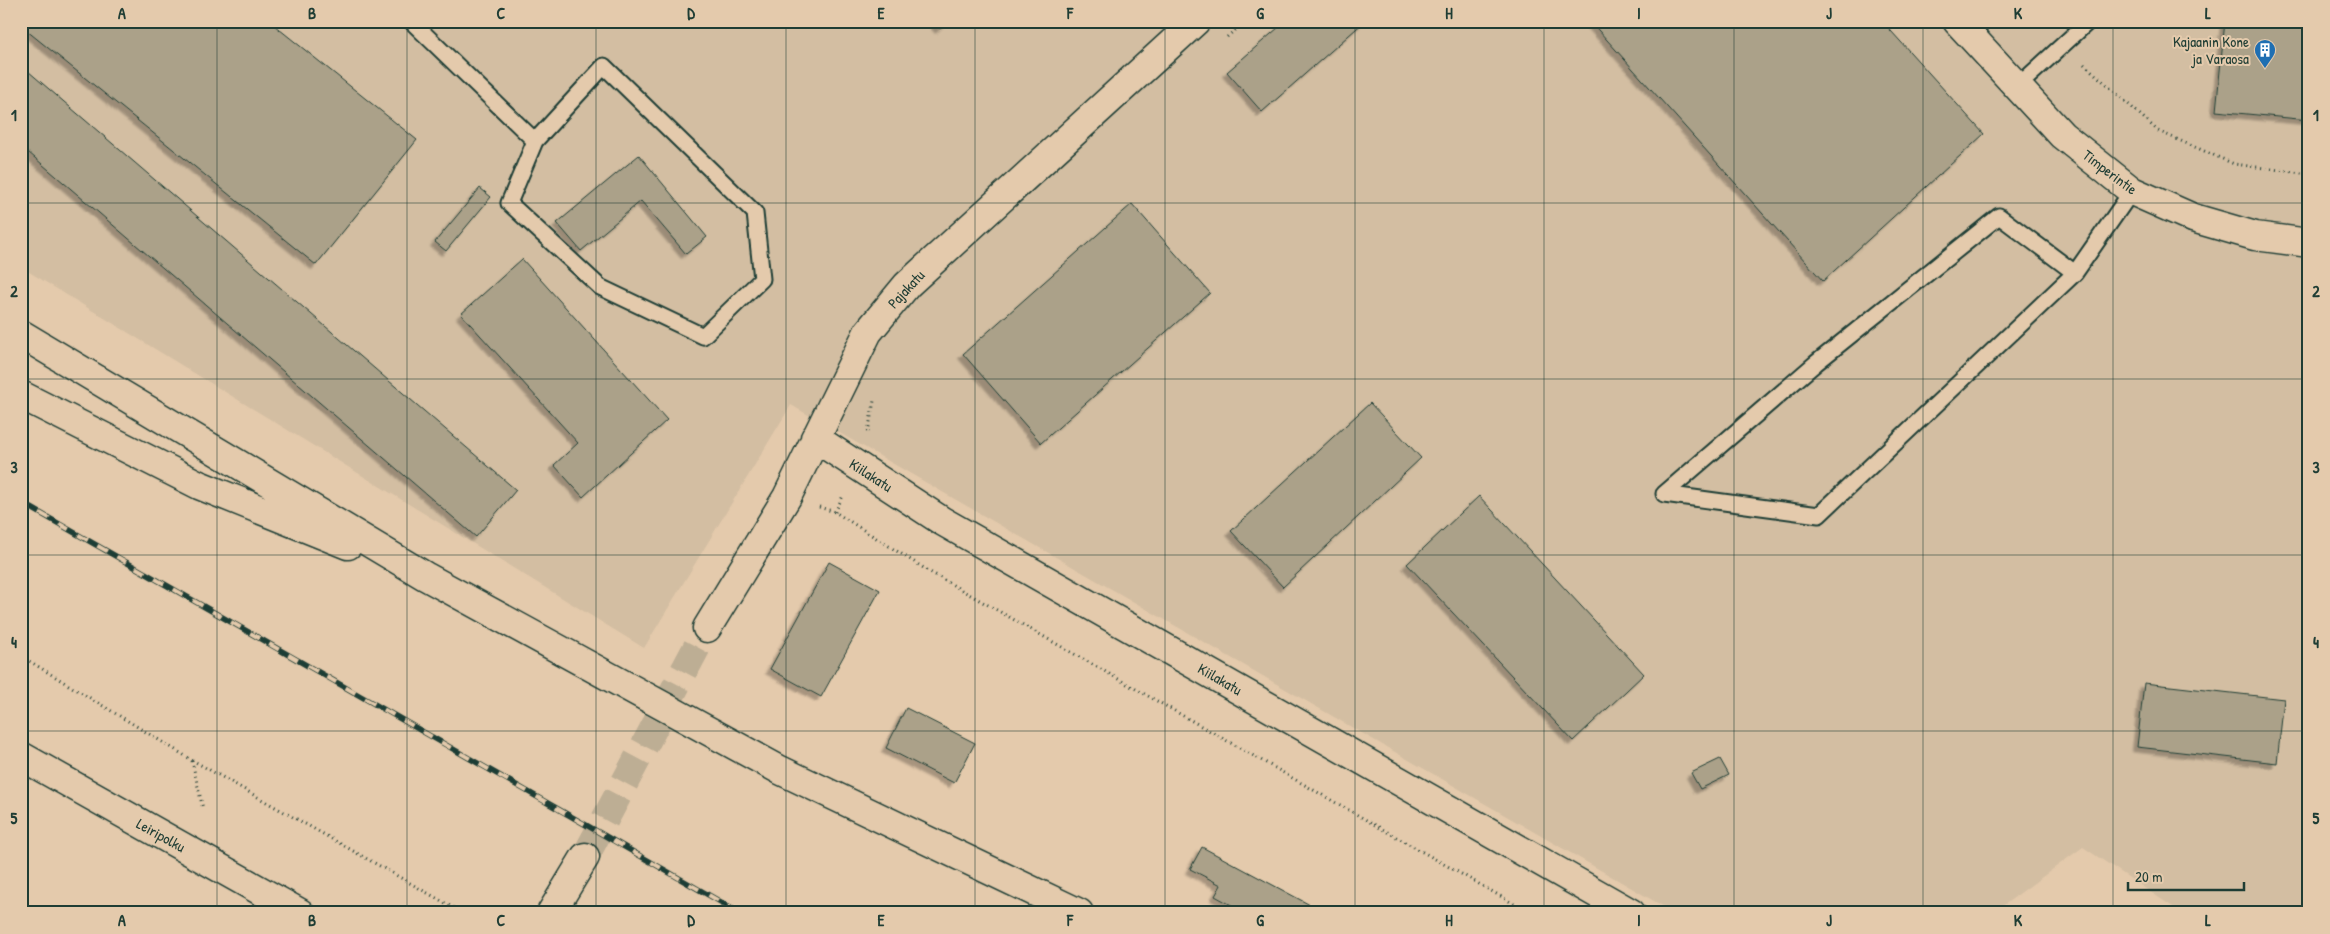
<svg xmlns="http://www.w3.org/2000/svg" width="2330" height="934" viewBox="0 0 2330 934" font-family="'Patrick Hand',sans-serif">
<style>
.built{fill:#d3bea2}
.building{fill:#aba189;stroke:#1f3d34;filter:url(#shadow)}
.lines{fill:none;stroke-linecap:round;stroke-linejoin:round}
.street-tunnel{stroke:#bdae94;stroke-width:28;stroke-dasharray:28 14;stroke-linecap:butt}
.lane-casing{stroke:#1f3d34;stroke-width:19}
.street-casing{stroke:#1f3d34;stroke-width:31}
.secondary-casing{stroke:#1f3d34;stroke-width:31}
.highway-casing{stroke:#1f3d34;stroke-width:31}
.path{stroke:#1f3d34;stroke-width:3;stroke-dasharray:1 4;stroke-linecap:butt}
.lane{stroke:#e4caac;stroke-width:15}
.street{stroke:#e4caac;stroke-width:28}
.secondary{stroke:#e4caac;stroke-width:28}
.highway{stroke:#e4caac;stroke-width:28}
.rail-casing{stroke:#1f3d34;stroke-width:5.5}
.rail{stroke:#e4caac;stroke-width:4;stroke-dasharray:11;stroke-linecap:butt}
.grid{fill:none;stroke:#1f3d34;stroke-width:1;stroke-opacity:0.55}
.labels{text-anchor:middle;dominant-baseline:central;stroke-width:4;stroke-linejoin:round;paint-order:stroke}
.poi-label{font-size:15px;fill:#1f3d34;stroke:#e4caac;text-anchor:end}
.street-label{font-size:15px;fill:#1f3d34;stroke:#e4caac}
.neatline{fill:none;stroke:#1f3d34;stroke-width:2}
.grid-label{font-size:16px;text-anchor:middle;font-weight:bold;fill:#1f3d34}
</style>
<defs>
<filter id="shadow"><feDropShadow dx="-4.5" dy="4.5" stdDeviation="1" flood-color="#0004"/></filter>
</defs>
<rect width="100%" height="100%" fill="#e4caac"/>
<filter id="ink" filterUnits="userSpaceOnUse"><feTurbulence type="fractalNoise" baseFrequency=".02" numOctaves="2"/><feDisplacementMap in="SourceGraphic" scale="10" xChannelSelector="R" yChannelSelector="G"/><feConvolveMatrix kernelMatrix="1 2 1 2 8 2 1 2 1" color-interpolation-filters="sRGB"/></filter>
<g filter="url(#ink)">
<path class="built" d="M 21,21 L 2309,21 L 2309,913 L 2182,913 L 2083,847 L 1993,913 L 1675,913 L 791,405 L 644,648 L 21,267 Z"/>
<path class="building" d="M 21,21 L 269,21 L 417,140 L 316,265 L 21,26 Z
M 933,21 L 948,21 L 940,29 Z
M 1286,21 L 1365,21 L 1262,112 L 1227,72 Z
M 1590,21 L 1882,21 L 1984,134 L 1823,281 Z
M 2225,21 L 2309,28 L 2309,120 L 2216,111 Z
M 21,65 L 516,490 L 476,537 L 21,146 Z
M 639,155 L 707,237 L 686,254 L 641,201 L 581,251 L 557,223 Z
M 480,188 L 491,197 L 446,251 L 435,242 Z
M 1132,204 L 1210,293 L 1041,443 L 963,354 Z
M 522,259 L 667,420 L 583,497 L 554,465 L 578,443 L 461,314 Z
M 1370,403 L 1421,458 L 1283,587 L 1231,531 Z
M 1479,496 L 1644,674 L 1573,741 L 1407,564 Z
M 829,562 L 880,590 L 821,697 L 770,669 Z
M 2144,683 L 2284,699 L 2277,763 L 2137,747 Z
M 906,708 L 975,743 L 954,783 L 886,748 Z
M 1720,759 L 1729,775 L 1700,789 L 1691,773 Z
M 1202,847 L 1325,913 L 1246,913 L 1215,896 L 1221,885 L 1190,869 Z"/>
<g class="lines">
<path class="street-tunnel" d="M 585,857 L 707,628"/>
<g class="lane-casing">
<path id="lane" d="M 411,21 L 535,141
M 604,66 L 755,213 L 762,279 L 703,336 L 600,287 L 509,203 L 535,141 Z
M 2017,87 L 2089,21
M 2075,273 L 1999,216 L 1816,363 L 1664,494 L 1819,515 L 2075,273 L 2132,191"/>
</g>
<g class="street-casing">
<path id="street" d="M 815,438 L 942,521 L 1631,913
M 707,628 L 787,497 L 868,332 L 907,285 L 1196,21
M 21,756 L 300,913
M 551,913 L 585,857"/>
</g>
<g class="secondary-casing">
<path id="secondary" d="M 1957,21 L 2062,135 L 2132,191 L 2193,218 L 2255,236 L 2309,243"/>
</g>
<g class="highway-casing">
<path id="highway" d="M 21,334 L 425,576 L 780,770 L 1079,913
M 21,395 L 199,485 L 348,545"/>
</g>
<path class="path" d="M 1227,37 L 1245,21
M 2084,64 L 2158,131 L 2234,164 L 2309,174
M 868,432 L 874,401
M 819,507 L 835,512 L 930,572 L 1530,913
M 835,512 L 843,496
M 21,656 L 192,760 L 463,913
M 192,761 L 203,809"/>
<use href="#lane" class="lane"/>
<use href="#street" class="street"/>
<use href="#secondary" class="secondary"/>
<use href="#highway" class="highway"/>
<g class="rail-casing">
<path id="rail" d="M 21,502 L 740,913"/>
</g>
<use href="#rail" class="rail"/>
</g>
</g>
<path class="grid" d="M 217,21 L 217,913M 407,21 L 407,913M 596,21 L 596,913M 786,21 L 786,913M 975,21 L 975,913M 1165,21 L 1165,913M 1355,21 L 1355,913M 1544,21 L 1544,913M 1734,21 L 1734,913M 1923,21 L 1923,913M 2113,21 L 2113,913M 21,203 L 2309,203M 21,379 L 2309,379M 21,555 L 2309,555M 21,731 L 2309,731"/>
<defs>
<g id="building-pin" transform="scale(1.125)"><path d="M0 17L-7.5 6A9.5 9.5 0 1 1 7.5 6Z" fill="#1f6fb2" stroke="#e4caac"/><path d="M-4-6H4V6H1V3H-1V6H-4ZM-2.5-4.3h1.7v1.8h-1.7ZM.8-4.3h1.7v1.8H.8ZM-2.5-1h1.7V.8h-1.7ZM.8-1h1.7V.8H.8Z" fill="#fff"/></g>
</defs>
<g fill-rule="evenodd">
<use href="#building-pin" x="2265" y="50"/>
</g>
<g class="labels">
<g class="poi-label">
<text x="2249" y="41">Kajaanin Kone<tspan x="2249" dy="17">ja Varaosa</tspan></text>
</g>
<g class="street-label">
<text transform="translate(2110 172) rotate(37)">Timperintie</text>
<text transform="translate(906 289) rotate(-47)">Pajakatu</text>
<text transform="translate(871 475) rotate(33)">Kiilakatu</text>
<text transform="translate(1220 679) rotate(30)">Kiilakatu</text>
<text transform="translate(161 835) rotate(29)">Leiripolku</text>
</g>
</g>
<rect width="2330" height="934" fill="none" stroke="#e4caac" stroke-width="55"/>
<path d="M2128 882v8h116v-8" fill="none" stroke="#1f3d34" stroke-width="2.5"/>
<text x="2135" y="882" font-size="15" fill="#1f3d34" stroke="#e4caac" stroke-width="4" paint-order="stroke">20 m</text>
<rect x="28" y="28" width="2274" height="878" class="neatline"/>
<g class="grid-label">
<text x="122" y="19">A</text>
<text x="312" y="19">B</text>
<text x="501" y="19">C</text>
<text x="691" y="19">D</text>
<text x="881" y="19">E</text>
<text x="1070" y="19">F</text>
<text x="1260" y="19">G</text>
<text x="1449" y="19">H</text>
<text x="1639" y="19">I</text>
<text x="1829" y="19">J</text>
<text x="2018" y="19">K</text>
<text x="2208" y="19">L</text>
<text x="14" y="121">1</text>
<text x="2316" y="121">1</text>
<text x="14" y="297">2</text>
<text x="2316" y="297">2</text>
<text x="14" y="473">3</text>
<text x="2316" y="473">3</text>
<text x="14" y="648">4</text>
<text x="2316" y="648">4</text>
<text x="14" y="824">5</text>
<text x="2316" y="824">5</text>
<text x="122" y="926">A</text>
<text x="312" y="926">B</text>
<text x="501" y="926">C</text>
<text x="691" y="926">D</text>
<text x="881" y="926">E</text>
<text x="1070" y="926">F</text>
<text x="1260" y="926">G</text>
<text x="1449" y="926">H</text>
<text x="1639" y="926">I</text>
<text x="1829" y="926">J</text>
<text x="2018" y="926">K</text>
<text x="2208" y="926">L</text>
</g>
</svg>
